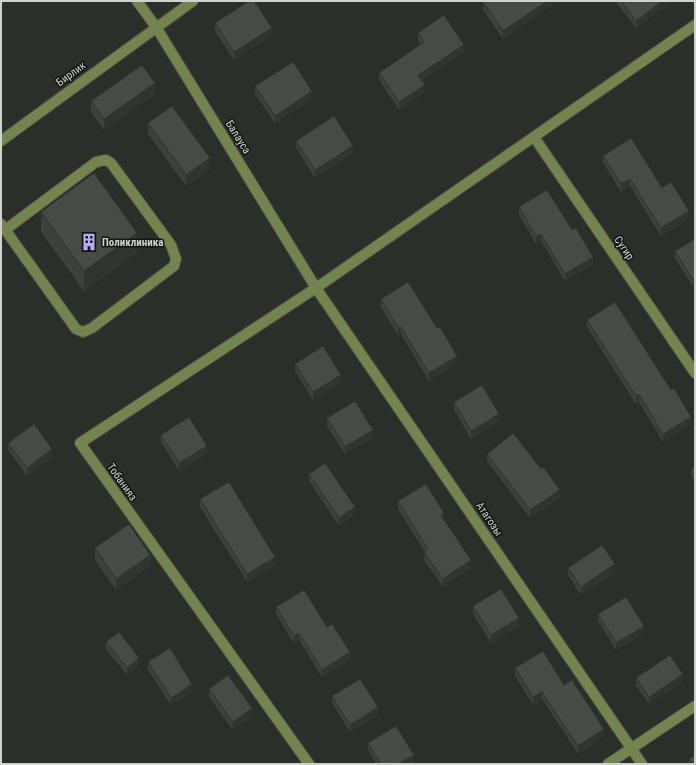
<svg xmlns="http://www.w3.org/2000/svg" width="696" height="765" viewBox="0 0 696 765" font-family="'Roboto Condensed',sans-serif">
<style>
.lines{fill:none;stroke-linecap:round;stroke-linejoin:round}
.minor-casing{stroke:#4a4c47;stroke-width:12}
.minor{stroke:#73844e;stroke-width:10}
.wall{fill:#3e403b}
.shaded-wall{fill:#323430}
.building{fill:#484a45;stroke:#323430}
.labels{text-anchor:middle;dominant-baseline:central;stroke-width:3;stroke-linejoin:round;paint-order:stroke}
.street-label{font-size:11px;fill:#d0d2ce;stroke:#151613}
.poi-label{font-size:11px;font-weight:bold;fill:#d0d2ce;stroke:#151613;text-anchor:start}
</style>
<rect width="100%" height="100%" fill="#2c2e29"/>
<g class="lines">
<g class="minor-casing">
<path id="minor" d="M 137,1 L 156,27 L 316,288 L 642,764
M 534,137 L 695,373
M 1,141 L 193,1
M 1,224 L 76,329 L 83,332 L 92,328 L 174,266 L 176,259 L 171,245 L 111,163 L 106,160 L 96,162 L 5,230
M 309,764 L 80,443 L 316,288 L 695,25
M 608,764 L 695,706"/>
</g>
<use href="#minor" class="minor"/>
</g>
<path class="wall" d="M 558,1 L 503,39 L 483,10 L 483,2 Z
M 615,1 L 672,1 L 636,28 Z
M 215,23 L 272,35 L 234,60 L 215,31 Z
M 418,33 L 464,52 L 422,80 L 425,92 L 399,110 L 379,80 L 379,73 L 421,44 L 418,40 Z
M 255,86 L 312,99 L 275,123 L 255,94 Z
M 155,94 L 104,130 L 91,112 L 91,101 Z
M 148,123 L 210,169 L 186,186 L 148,134 Z
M 296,141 L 353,153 L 315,178 L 296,148 Z
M 603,156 L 662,188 L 689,219 L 661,236 L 630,186 L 621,192 L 603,163 Z
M 519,207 L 572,230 L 593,264 L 565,281 L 541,241 L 536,244 L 519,215 Z
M 41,212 L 137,253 L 84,291 L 41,232 Z
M 695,239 L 695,286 L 693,287 L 675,258 L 675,251 Z
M 381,299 L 457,364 L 429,381 L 401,334 L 398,336 L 381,307 Z
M 587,320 L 691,424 L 663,442 L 639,402 L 636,404 L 587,327 Z
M 295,364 L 341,383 L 313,400 L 295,371 Z
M 454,402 L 499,421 L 471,439 L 454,410 Z
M 327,418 L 373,437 L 345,454 L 327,426 Z
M 161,435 L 207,454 L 179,471 L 161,442 Z
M 8,443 L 52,457 L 27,476 L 8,450 Z
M 487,454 L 560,497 L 530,518 L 487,461 Z
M 695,467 L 695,482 L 691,476 L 691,469 Z
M 309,474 L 355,515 L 339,526 L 309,481 Z
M 200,499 L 275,565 L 247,582 L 200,507 Z
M 398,501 L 444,520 L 471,568 L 443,587 L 424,560 L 425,552 L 398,509 Z
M 95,548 L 150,566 L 116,590 L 95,560 Z
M 568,568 L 615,572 L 581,595 L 568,575 Z
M 473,606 L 519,626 L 491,643 L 473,614 Z
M 276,607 L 327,627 L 350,660 L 322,677 L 299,640 L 294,643 L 276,614 Z
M 598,614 L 644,633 L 616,650 L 598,621 Z
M 106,642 L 139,666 L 127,675 L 106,649 Z
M 148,662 L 192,692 L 171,705 L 148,670 Z
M 515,668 L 564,685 L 604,736 L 578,754 L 542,699 L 533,705 L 515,676 Z
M 636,678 L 683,682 L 649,704 L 636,686 Z
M 209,689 L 252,716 L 233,730 L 209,697 Z
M 332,696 L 378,715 L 350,732 L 332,703 Z
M 368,743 L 414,762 L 411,764 L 376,764 L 368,750 Z
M 689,759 L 695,764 L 689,764 Z"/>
<path class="shaded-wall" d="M 547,1 L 558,1 L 503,39 L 503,31 Z
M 662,1 L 672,1 L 636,28 L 636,21 Z
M 272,28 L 272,35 L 234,60 L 234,52 Z
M 464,45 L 464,52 L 418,83 L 418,75 Z
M 155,83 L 155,94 L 104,130 L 104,119 Z
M 425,85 L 425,92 L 399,110 L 399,102 Z
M 312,91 L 312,99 L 275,123 L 275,116 Z
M 353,146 L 353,153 L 315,178 L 315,170 Z
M 210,158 L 210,169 L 186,186 L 186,175 Z
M 630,179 L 630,186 L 621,192 L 621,184 Z
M 689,211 L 689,219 L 661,236 L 661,228 Z
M 137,233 L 137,253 L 84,291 L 84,271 Z
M 541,234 L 541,241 L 536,244 L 536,236 Z
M 593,257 L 593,264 L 565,281 L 565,274 Z
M 695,278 L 695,286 L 693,287 L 693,280 Z
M 401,327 L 401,334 L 398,336 L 398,328 Z
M 457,356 L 457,364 L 429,381 L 429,373 Z
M 341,375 L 341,383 L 313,400 L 313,392 Z
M 639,394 L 639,402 L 636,404 L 636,396 Z
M 499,414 L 499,421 L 471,439 L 471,431 Z
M 691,417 L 691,424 L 663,442 L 663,434 Z
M 373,430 L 373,437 L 345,454 L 345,447 Z
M 207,446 L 207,454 L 179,471 L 179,463 Z
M 52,449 L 52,457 L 27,476 L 27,468 Z
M 560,490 L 560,497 L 530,518 L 530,510 Z
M 355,507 L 355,515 L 339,526 L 339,518 Z
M 444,513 L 444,521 L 441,515 Z
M 150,555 L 150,566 L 116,590 L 116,579 Z
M 275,557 L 275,565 L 247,582 L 247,574 Z
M 471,560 L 471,568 L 443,587 L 443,579 Z
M 615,564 L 615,572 L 581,595 L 581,587 Z
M 519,618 L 519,626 L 491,643 L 491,635 Z
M 644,626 L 644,633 L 616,650 L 616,643 Z
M 299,633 L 299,640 L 294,643 L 294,636 Z
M 350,652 L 350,660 L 322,677 L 322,670 Z
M 139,658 L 139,666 L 127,675 L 127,668 Z
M 683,674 L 683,682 L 649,704 L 649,697 Z
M 192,684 L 192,692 L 171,705 L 171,698 Z
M 542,692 L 542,699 L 533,705 L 533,697 Z
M 378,707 L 378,715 L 350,732 L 350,725 Z
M 252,708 L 252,716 L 233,730 L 233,722 Z
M 604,729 L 604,736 L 578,754 L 578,746 Z
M 414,755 L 414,762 L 411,764 L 398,764 Z"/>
<path class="building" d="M 249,1 L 254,1 L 272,28 L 234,52 L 215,23 Z
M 485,1 L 547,1 L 503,31 L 483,2 Z
M 621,1 L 662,1 L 636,21 Z
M 444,15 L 464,45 L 418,75 L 425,85 L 399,102 L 379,73 L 424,42 L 418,33 Z
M 293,62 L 312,91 L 275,116 L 255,86 Z
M 142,65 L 155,83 L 104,119 L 91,101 Z
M 172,106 L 210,158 L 186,175 L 148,123 Z
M 334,116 L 353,146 L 315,170 L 296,141 Z
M 631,138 L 662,188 L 671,182 L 689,211 L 661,228 L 630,179 L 621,184 L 603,156 Z
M 94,173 L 137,233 L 84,271 L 41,212 Z
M 547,190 L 572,230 L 576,228 L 593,257 L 565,274 L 541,234 L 536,236 L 519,207 Z
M 695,239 L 695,278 L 693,280 L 675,251 Z
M 408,282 L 437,328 L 440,327 L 457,356 L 429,373 L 401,327 L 398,328 L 381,299 Z
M 615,302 L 671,390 L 674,388 L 691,417 L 663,434 L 639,394 L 636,396 L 587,320 Z
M 323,346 L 341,375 L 313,392 L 295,364 Z
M 482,385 L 499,414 L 471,431 L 454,402 Z
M 355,401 L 373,430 L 345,447 L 327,418 Z
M 189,417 L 207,446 L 179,463 L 161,435 Z
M 34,424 L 52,449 L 27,468 L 8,443 Z
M 513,433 L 541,469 L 543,467 L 560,490 L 530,510 L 487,454 Z
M 325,463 L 355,507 L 339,518 L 309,474 Z
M 695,467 L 695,475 L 691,469 Z
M 229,482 L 275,557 L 247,574 L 200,499 Z
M 426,484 L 444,513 L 441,515 L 471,560 L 443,579 L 424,552 L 428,549 L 398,501 Z
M 129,524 L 150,555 L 116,579 L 95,548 Z
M 602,545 L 615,564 L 581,587 L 568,568 Z
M 501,589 L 519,618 L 491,635 L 473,606 Z
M 304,590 L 327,627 L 332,624 L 350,652 L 322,670 L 299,633 L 294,636 L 276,607 Z
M 626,597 L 644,626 L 616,643 L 598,614 Z
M 119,632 L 139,658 L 127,668 L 106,642 Z
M 170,648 L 192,684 L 171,698 L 148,662 Z
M 543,651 L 564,685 L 572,680 L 604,729 L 578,746 L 542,692 L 533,697 L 515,668 Z
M 670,655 L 683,674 L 649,697 L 636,678 Z
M 228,675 L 252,708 L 233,722 L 209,689 Z
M 360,679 L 378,707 L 350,725 L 332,696 Z
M 396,726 L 414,755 L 398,764 L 381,764 L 368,743 Z
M 695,755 L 695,764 L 692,764 L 689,759 Z"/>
<defs>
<g id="building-bare" transform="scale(1.38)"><path d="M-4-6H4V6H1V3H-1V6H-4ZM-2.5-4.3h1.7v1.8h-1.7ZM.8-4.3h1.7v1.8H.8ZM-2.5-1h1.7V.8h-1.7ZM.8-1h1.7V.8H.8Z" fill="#b9abf7" stroke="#151613" stroke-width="2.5" paint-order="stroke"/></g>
</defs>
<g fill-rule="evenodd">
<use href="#building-bare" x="89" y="242"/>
</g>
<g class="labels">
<g class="street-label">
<text transform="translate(71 74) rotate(-36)">Бирлик</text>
<text transform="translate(238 137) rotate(58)">Балауса</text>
<text transform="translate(624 248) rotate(56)">Сугир</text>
<text transform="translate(122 482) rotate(55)">Тобанияз</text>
<text transform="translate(489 519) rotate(56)">Атагозы</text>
</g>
<g class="poi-label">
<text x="102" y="242">Поликлиника</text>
</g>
</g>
<rect width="696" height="765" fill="none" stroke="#d0d2ce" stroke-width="4"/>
</svg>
